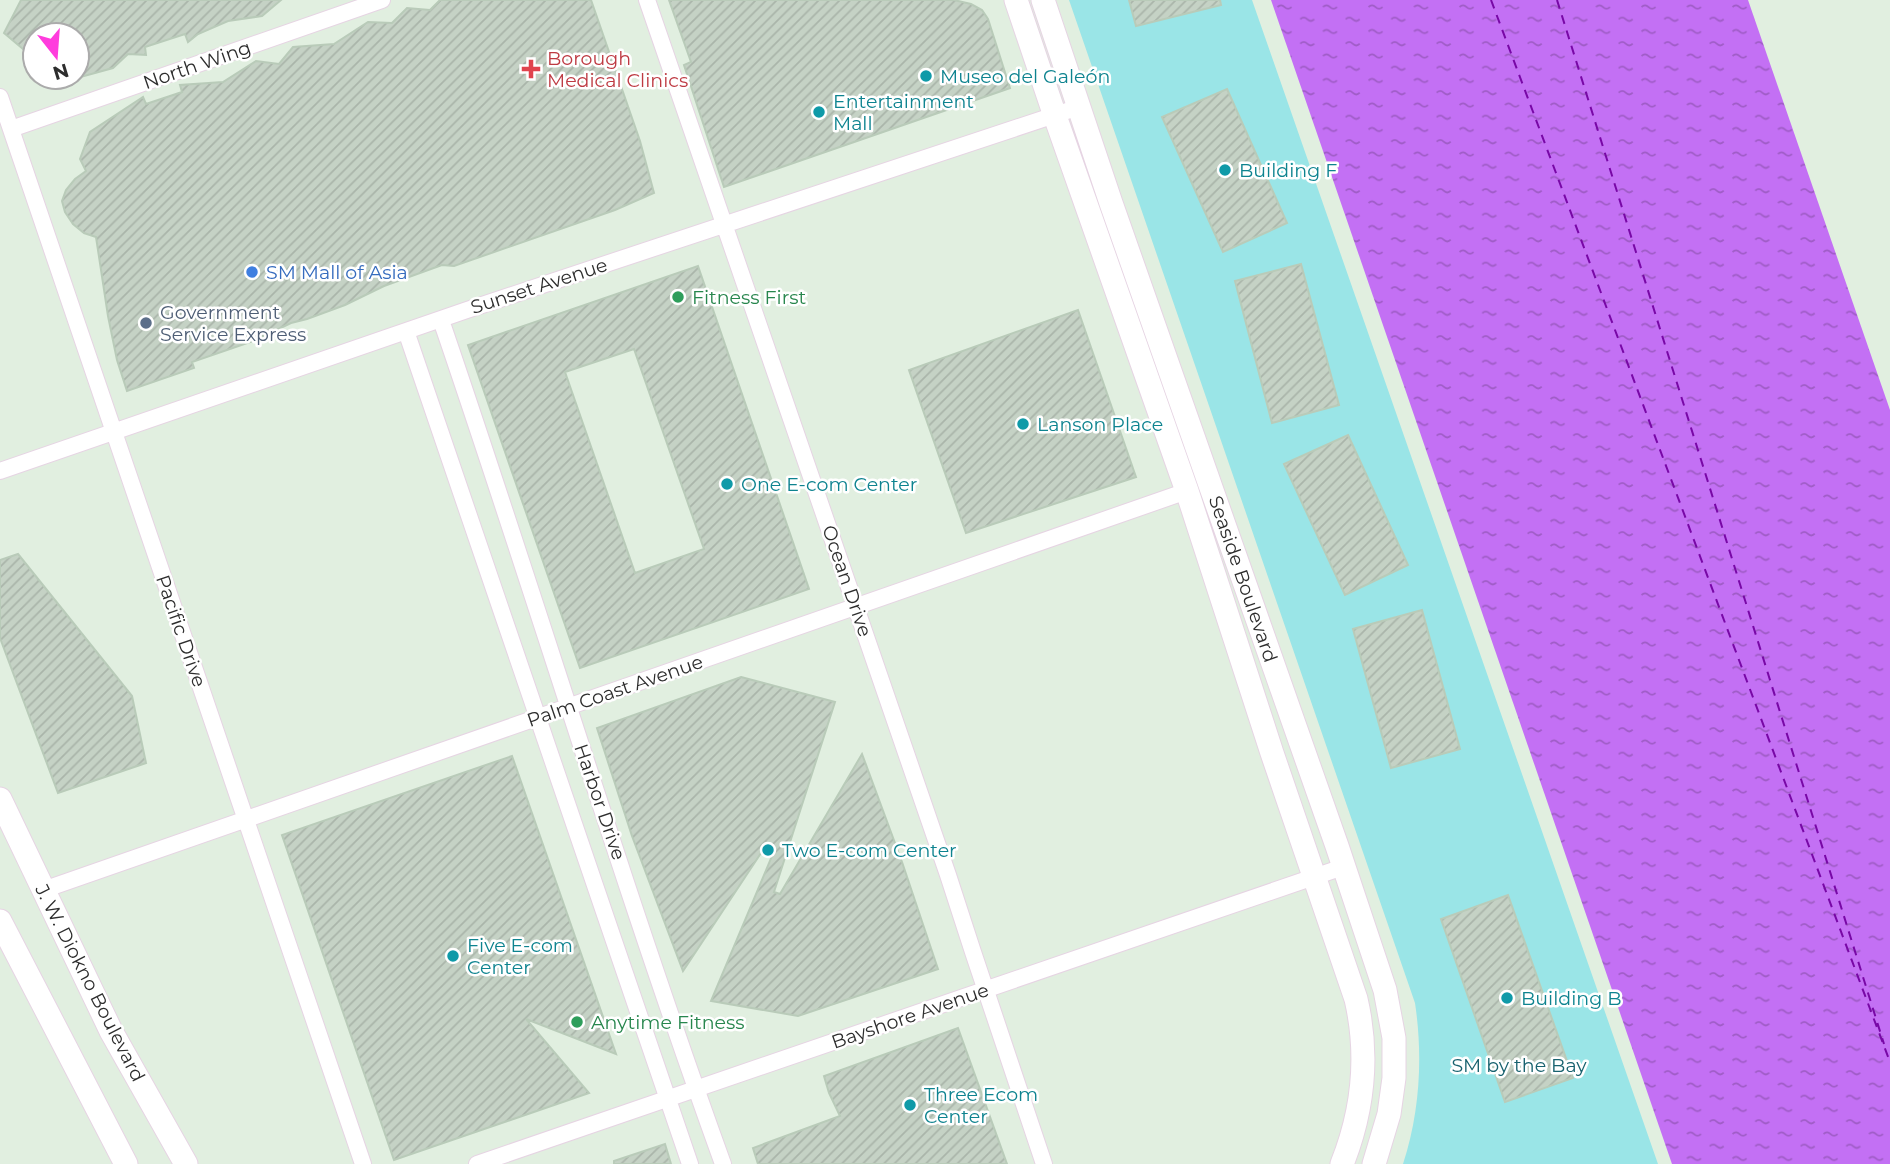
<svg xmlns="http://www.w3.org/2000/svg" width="1890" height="1164" viewBox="0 0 1890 1164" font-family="Montserrat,sans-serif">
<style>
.park{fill:#9ae5e7}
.water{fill:url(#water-ripples)}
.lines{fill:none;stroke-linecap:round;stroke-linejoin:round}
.ferry{stroke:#7808a6;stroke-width:2;stroke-dasharray:9 7;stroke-linecap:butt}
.building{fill:url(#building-hatch);stroke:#b9cbb9;stroke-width:2;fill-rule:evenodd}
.street-casing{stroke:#e6d4e3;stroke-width:18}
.secondary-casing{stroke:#e6d4e3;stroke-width:25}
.street{stroke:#fff;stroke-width:16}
.secondary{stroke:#fff;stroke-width:23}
.health-dot{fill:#e0444e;stroke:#fff;stroke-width:2.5}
.culture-dot{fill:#0f9aa8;stroke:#fff;stroke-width:2.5}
.shop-dot{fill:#3f7fe0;stroke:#fff;stroke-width:2.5}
.leisure-dot{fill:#2e9e5b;stroke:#fff;stroke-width:2.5}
.service-dot{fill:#5c6f8a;stroke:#fff;stroke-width:2.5}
.labels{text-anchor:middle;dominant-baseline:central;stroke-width:5;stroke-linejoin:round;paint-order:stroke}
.health-label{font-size:19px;fill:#be3a42;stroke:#fff;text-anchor:start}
.street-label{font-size:19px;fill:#2d2d2d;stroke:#fff}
.culture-label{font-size:19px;fill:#0d838f;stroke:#fff;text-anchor:start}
.shop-label{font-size:19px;fill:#366cbe;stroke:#fff;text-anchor:start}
.leisure-label{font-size:19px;fill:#27864d;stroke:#fff;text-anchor:start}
.service-label{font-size:19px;fill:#4e5e75;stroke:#fff;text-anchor:start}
.park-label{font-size:19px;fill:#18626f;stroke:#fff}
</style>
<defs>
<pattern id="water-ripples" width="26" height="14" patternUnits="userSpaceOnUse" patternTransform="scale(1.75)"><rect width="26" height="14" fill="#c370f4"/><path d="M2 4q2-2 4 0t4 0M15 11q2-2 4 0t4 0" fill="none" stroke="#9f5cc6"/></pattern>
<pattern id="building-hatch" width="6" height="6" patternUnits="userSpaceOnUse" patternTransform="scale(1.75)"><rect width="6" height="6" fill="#c5d2c5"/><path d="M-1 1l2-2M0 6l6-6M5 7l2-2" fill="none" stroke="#aab5aa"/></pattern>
</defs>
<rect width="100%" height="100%" fill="#e1efe0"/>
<path class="park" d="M 1069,0 L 1252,0 L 1658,1164 L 1403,1164 C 1420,1112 1423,1056 1415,1003 Z"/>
<path class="water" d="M 1271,0 L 1748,0 L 1890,410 L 1890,1164 L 1672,1164 Z"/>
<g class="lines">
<path class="ferry" d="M 1491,0 L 1890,1062
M 1557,0 L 1884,1044"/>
</g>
<path class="building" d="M 21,0 L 281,0 L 262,16 L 228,21 L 198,34 L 188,42 L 185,34 L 145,47 L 146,55 L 128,54 L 113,68 L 77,78 L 77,35 L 35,35 L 35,59 L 4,33 Z
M 440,0 L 591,0 L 640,141 L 654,193 L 615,210 L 454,266 L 442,265 L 384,286 L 345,305 L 307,319 L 291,323 L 253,341 L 192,362 L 194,368 L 127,391 L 117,360 L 108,316 L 96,237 L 84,233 L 73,224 L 65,212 L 62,201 L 66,190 L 75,179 L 86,171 L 80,159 L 90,132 L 143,97 L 146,104 L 182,92 L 180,85 L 223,82 L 256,61 L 279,64 L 293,47 L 334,44 L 368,22 L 392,23 L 407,8 L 430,10 Z
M 669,0 L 954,0 L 971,4 L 982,10 L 988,19 L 1010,88 L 724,187 L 684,65 L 691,62 Z
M 1129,0 L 1220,0 L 1221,5 L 1136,26 Z
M 1227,89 L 1287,223 L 1223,252 L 1162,117 Z
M 1301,264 L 1339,405 L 1272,423 L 1235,281 Z
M 698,266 L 809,589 L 580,668 L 468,345 ZM 634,349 L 704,549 L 635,573 L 565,372 Z
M 1078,310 L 1136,477 L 966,533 L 909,370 Z
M 1348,435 L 1408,565 L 1345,595 L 1284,464 Z
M 18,554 L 132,696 L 146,763 L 58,793 L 0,638 L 0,560 Z
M 1422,610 L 1460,749 L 1391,768 L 1353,629 Z
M 741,677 L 835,702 L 774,892 L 780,894 L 862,754 L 902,862 L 938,969 L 798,1016 L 711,1001 L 775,849 L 767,844 L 683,971 L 632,836 L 597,728 Z
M 512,756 L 616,1054 L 526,1019 L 589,1093 L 394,1160 L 282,835 Z
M 1508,895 L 1573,1078 L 1505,1102 L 1441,919 Z
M 958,1028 L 1007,1164 L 758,1164 L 753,1148 L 840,1116 L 829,1093 L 824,1076 Z
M 665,1144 L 671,1164 L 614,1164 L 614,1161 Z"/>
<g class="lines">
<g class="street-casing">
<path id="street" d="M 647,0 L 948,875 L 973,952 L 1044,1164
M 0,97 L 363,1164
M 11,129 L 382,0
M 441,320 C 537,600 622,885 723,1164
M 406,331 L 690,1164
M 0,471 L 467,310 L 1079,107
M 43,890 L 1187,491
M 477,1164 L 1343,867"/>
</g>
<g class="secondary-casing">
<path id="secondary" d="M 1016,0 L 1055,116 L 1187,491 L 1272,753 L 1356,999 C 1369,1055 1363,1111 1342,1164
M 1043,0 L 1111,203 L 1337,846 L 1385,990 L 1394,1038 L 1394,1078 L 1389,1114 L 1374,1164
M 0,799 L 111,1031 L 186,1164
M 0,921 L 126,1164"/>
</g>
<use href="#street" class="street"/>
<use href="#secondary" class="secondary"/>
</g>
<path class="health-dot" d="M527.5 58.5h7v7h7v7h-7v7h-7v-7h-7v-7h7z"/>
<g class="culture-dot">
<circle cx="926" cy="76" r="7"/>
<circle cx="819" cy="112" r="7"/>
<circle cx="1225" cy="170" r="7"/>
<circle cx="1023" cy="424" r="7"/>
<circle cx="727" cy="484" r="7"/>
<circle cx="768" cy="850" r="7"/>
<circle cx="453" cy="956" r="7"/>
<circle cx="1507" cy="998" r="7"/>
<circle cx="910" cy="1105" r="7"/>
</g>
<circle class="shop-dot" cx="252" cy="272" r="7"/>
<g class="leisure-dot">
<circle cx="678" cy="297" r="7"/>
<circle cx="577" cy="1022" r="7"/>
</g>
<circle class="service-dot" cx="146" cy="323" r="7"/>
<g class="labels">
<g class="health-label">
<text x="547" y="58">Borough<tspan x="547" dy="22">Medical Clinics</tspan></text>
</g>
<g class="street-label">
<text transform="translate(197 65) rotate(-19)">North Wing</text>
<text transform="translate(539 286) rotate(-18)">Sunset Avenue</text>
<text transform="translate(1243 579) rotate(71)">Seaside Boulevard</text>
<text transform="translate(847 581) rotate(71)">Ocean Drive</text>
<text transform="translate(181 631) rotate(71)">Pacific Drive</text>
<text transform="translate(615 691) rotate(-19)">Palm Coast Avenue</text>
<text transform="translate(600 802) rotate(71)">Harbor Drive</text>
<text transform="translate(90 983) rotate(63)">J. W. Diokno Boulevard</text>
<text transform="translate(910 1016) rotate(-19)">Bayshore Avenue</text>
</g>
<g class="culture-label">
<text x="940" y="76">Museo del Galeón</text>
<text x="833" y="101">Entertainment<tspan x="833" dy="22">Mall</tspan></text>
<text x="1239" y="170">Building F</text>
<text x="1037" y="424">Lanson Place</text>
<text x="741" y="484">One E-com Center</text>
<text x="782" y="850">Two E-com Center</text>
<text x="467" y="945">Five E-com<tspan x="467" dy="22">Center</tspan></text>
<text x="1521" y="998">Building B</text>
<text x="924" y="1094">Three Ecom<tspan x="924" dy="22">Center</tspan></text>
</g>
<g class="shop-label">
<text x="266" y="272">SM Mall of Asia</text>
</g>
<g class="leisure-label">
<text x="692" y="297">Fitness First</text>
<text x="591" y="1022">Anytime Fitness</text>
</g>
<g class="service-label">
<text x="160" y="312">Government<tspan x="160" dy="22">Service Express</tspan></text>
</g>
<g class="park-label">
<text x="1519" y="1065">SM by the Bay</text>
</g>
</g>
<g transform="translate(56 56) rotate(163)"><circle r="33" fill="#ffffff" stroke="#ababab" stroke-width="2"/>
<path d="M0-5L12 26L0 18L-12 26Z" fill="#ff3cdd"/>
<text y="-10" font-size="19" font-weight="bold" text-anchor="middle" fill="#2d2d2d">N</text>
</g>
</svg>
